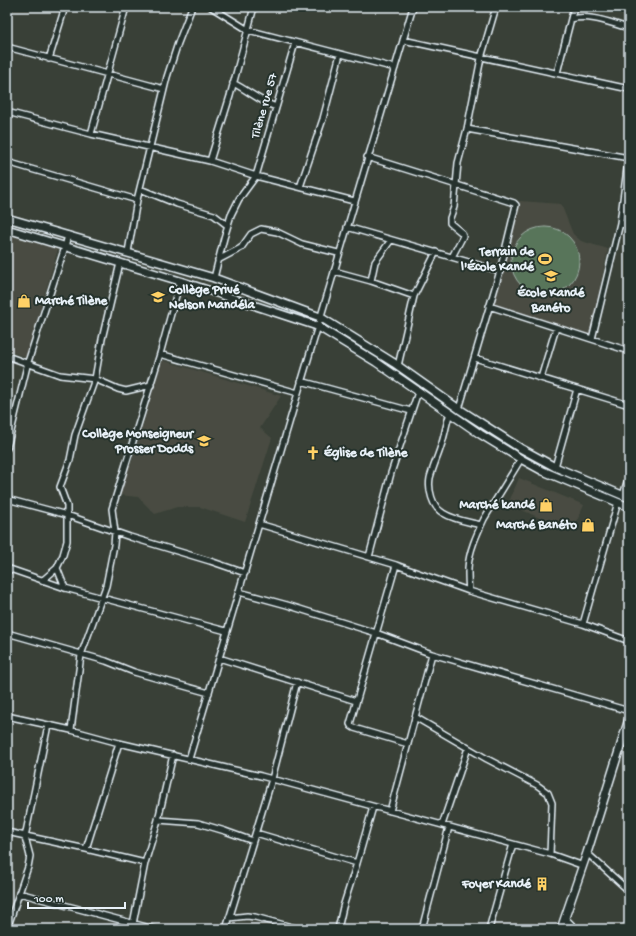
<svg xmlns="http://www.w3.org/2000/svg" width="636" height="936" viewBox="0 0 636 936" font-family="'Gochi Hand',sans-serif">
<style>
.built{fill:#494c42}
.garden{fill:#59745a;stroke:#a0b2a9}
.lines{fill:none;stroke-linecap:round;stroke-linejoin:round}
.stream{stroke:#87a1a5;stroke-width:2}
.street-casing{stroke:#e8f1f8;stroke-width:8}
.secondary-casing{stroke:#e8f1f8;stroke-width:10}
.street{stroke:#26332d;stroke-width:5}
.secondary{stroke:#26332d;stroke-width:7}
.labels{text-anchor:middle;dominant-baseline:central;stroke-width:4;stroke-linejoin:round;paint-order:stroke}
.street-label{font-size:13px;fill:#e8f1f8;stroke:#26332d}
.poi-label{font-size:13px;font-weight:bold;fill:#e8f1f8;stroke:#26332d;text-anchor:end}
</style>
<rect width="100%" height="100%" fill="#394037"/>
<filter id="ink" filterUnits="userSpaceOnUse"><feTurbulence type="fractalNoise" baseFrequency=".025" numOctaves="2"/><feDisplacementMap in="SourceGraphic" scale="8" xChannelSelector="R" yChannelSelector="G"/><feConvolveMatrix kernelMatrix="1 2 1 2 8 2 1 2 1" color-interpolation-filters="sRGB"/></filter>
<g filter="url(#ink)">
<path class="built" d="M 520,201 L 561,204 L 573,234 L 581,241 L 608,249 L 590,335 L 494,304 Z
M 7,234 L 58,249 L 26,357 L 7,351 Z
M 162,360 L 281,396 L 260,428 L 272,438 L 245,522 L 200,507 L 177,507 L 155,514 L 138,497 L 119,495 L 125,475 L 128,466 L 130,466 L 134,455 Z
M 519,478 L 584,505 L 572,532 L 508,504 Z"/>
<path class="garden" d="M511 261a34 34 0 1 1 68 0a34 34 0 1 1-68 0Z"/>
<g class="lines">
<path class="stream" d="M 82,247 L 154,270
M 219,290 L 310,319
M 327,327 L 376,358
M 450,409 L 507,446
M 516,452 L 529,459
M 533,462 L 555,472 L 629,503"/>
<g class="street-casing">
<path id="street" d="M 211,7 L 248,30 L 395,68
M 7,14 L 9,7
M 571,19 C 591,14 610,23 629,28
M 403,40 L 629,89
M 7,47 L 164,89
M 49,59 L 65,7
M 557,73 L 574,7
M 233,83 C 249,91 259,101 276,107
M 7,112 L 91,134 L 210,161 L 256,176 L 354,201
M 467,129 L 629,158
M 91,134 L 126,7
M 367,157 L 514,203 L 516,205 L 500,271 L 459,409
M 210,161 L 230,96 L 254,7
M 7,162 L 137,200
M 300,187 L 323,119 L 340,54
M 140,189 L 177,204 L 214,215 L 227,225
M 620,223 L 629,225
M 347,227 L 500,271
M 128,252 L 137,200 L 167,77 L 178,43 L 192,7
M 452,257 L 463,236 L 462,233 L 450,223 L 450,218 L 454,207 L 458,163 L 467,129 L 481,58 L 496,7
M 218,260 L 241,248 L 251,234 L 261,229 L 277,232 L 302,244 L 338,253
M 334,271 L 371,281 L 414,296
M 214,278 L 224,238 L 231,215 L 239,199 L 256,176 L 295,43
M 371,281 L 375,262 L 391,240
M 489,306 L 629,351
M 592,339 L 620,223 L 629,153
M 160,354 L 298,393
M 7,356 L 60,375 L 95,379 L 118,389 L 126,391 L 151,385
M 475,358 L 629,405
M 398,366 L 414,296 L 436,252
M 541,378 L 556,328
M 301,381 L 411,411
M 450,413 C 446,424 445,435 441,446 C 438,456 433,467 430,478 C 428,489 432,507 443,513 C 454,520 469,522 481,525
M 7,448 L 28,362 L 65,247 L 68,235
M 555,467 L 577,389
M 7,493 L 8,499
M 623,495 L 629,476
M 7,499 L 67,515 L 130,537 L 210,561 L 245,573
M 259,524 L 396,565 L 469,591 L 583,624 L 629,641
M 369,557 L 391,473 L 418,392
M 396,565 L 350,724 L 351,726 L 354,728 L 408,744
M 7,568 L 65,588 L 226,631
M 57,568 L 65,588
M 42,581 L 57,568 L 63,555 L 67,541 L 67,506 L 60,487 L 70,460 L 75,435 L 95,379 L 102,339 L 120,263
M 469,591 C 468,583 468,576 468,568 C 469,551 477,534 484,519 L 521,459
M 239,592 L 287,605 L 376,633 L 432,654 L 629,711
M 583,624 L 618,502
M 7,633 L 106,661 L 134,672 L 209,693
M 219,658 L 356,701
M 7,716 L 71,730 L 119,743 L 261,776 L 550,854 L 581,865
M 415,717 L 487,759 L 537,785 L 548,793 L 552,803 L 550,854
M 71,730 L 81,655 L 106,586 L 114,545 L 115,532 L 112,509 L 160,354 L 180,281
M 189,759 L 413,7
M 390,811 L 432,654
M 158,820 L 198,823 L 225,831 L 253,841
M 442,825 L 468,748
M 7,832 L 86,849 L 145,863
M 256,833 L 357,863 L 343,907 L 338,929
M 86,849 L 119,743
M 587,853 L 629,891
M 357,863 L 373,807
M 19,893 L 154,929
M 229,918 L 247,916 L 255,917 L 299,929
M 565,918 L 576,929
M 7,929 L 28,867 L 30,856 L 25,837 L 48,725
M 132,929 L 145,863 L 158,820 L 173,755
M 226,929 L 272,779 L 297,682
M 422,929 L 449,827
M 489,929 L 513,844"/>
</g>
<g class="secondary-casing">
<path id="secondary" d="M 7,218 L 214,278 L 320,317 L 394,363 L 459,409 L 520,448 L 555,467 L 629,498
M 7,229 L 180,281 L 317,326 L 376,362 L 480,434 L 521,459 L 543,471 L 629,507
M 561,929 L 587,853 L 629,719"/>
</g>
<use href="#street" class="street"/>
<use href="#secondary" class="secondary"/>
</g>
</g>
<defs>
<g id="stadium-bare" transform="scale(1.08)"><path d="M0-5a6.5 5 0 1 0 0 10a6.5 5 0 1 0 0-10ZM-3.5-1.8h7v3.6h-7Z" fill="#ffd166" stroke="#26332d" stroke-width="2.5" paint-order="stroke"/></g>
<g id="school-bare" transform="scale(1.08)"><path d="M0-5L7-2L0 1L-7-2ZM-4 1L0 2.5L4 1V4Q0 6-4 4Z" fill="#ffd166" stroke="#26332d" stroke-width="2.5" paint-order="stroke"/></g>
<g id="shop-bare" transform="scale(1.08)"><path d="M-5-2.5h2.3a2.7 3.5 0 0 1 5.4 0H5L5.5 6h-11ZM-1.5-2.5h3a1.5 2.3 0 0 0-3 0Z" fill="#ffd166" stroke="#26332d" stroke-width="2.5" paint-order="stroke"/></g>
<g id="church-bare" transform="scale(1.08)"><path d="M-1.2-6h2.4v3.5h3.3v2.4h-3.3V6h-2.4V-.1h-3.3v-2.4h3.3Z" fill="#ffd166" stroke="#26332d" stroke-width="2.5" paint-order="stroke"/></g>
<g id="building-bare" transform="scale(1.08)"><path d="M-4-6H4V6H1V3H-1V6H-4ZM-2.5-4.3h1.7v1.8h-1.7ZM.8-4.3h1.7v1.8H.8ZM-2.5-1h1.7V.8h-1.7ZM.8-1h1.7V.8H.8Z" fill="#ffd166" stroke="#26332d" stroke-width="2.5" paint-order="stroke"/></g>
</defs>
<g fill-rule="evenodd">
<use href="#stadium-bare" x="545" y="259"/>
<use href="#school-bare" x="551" y="276"/>
<use href="#school-bare" x="158" y="297"/>
<use href="#shop-bare" x="24" y="301"/>
<use href="#school-bare" x="204" y="441"/>
<use href="#church-bare" x="313" y="453"/>
<use href="#shop-bare" x="546" y="505"/>
<use href="#shop-bare" x="588" y="525"/>
<use href="#building-bare" x="542" y="884"/>
</g>
<g class="labels">
<g class="street-label">
<text transform="translate(265 106) rotate(-74)">Tilène rue 57</text>
</g>
<g class="poi-label">
<text x="534" y="252">Terrain de<tspan x="534" dy="15">l'École Kandé</tspan></text>
<text x="169" y="290" text-anchor="start">Collège Privé<tspan x="169" dy="15">Nelson Mandéla</tspan></text>
<text x="551" y="293" text-anchor="middle">École Kandé<tspan x="551" dy="15">Banéto</tspan></text>
<text x="35" y="301" text-anchor="start">Marché Tilène</text>
<text x="193" y="434">Collège Monseigneur<tspan x="193" dy="15">Prosser Dodds</tspan></text>
<text x="324" y="453" text-anchor="start">Église de Tilène</text>
<text x="535" y="505">Marché kandé</text>
<text x="577" y="525">Marché Banéto</text>
<text x="531" y="884">Foyer Kandé</text>
</g>
</g>
<rect width="636" height="936" fill="none" stroke="#26332d" stroke-width="24"/>
<rect x="12" y="12" width="612" height="912" fill="none" stroke="#e8f1f8" stroke-width="1.5" filter="url(#ink)"/>
<path d="M28 902v6h97v-6" fill="none" stroke="#e8f1f8" stroke-width="2"/>
<text x="34" y="902" font-size="12" fill="#e8f1f8" stroke="#26332d" stroke-width="3" paint-order="stroke">100 m</text>
</svg>
